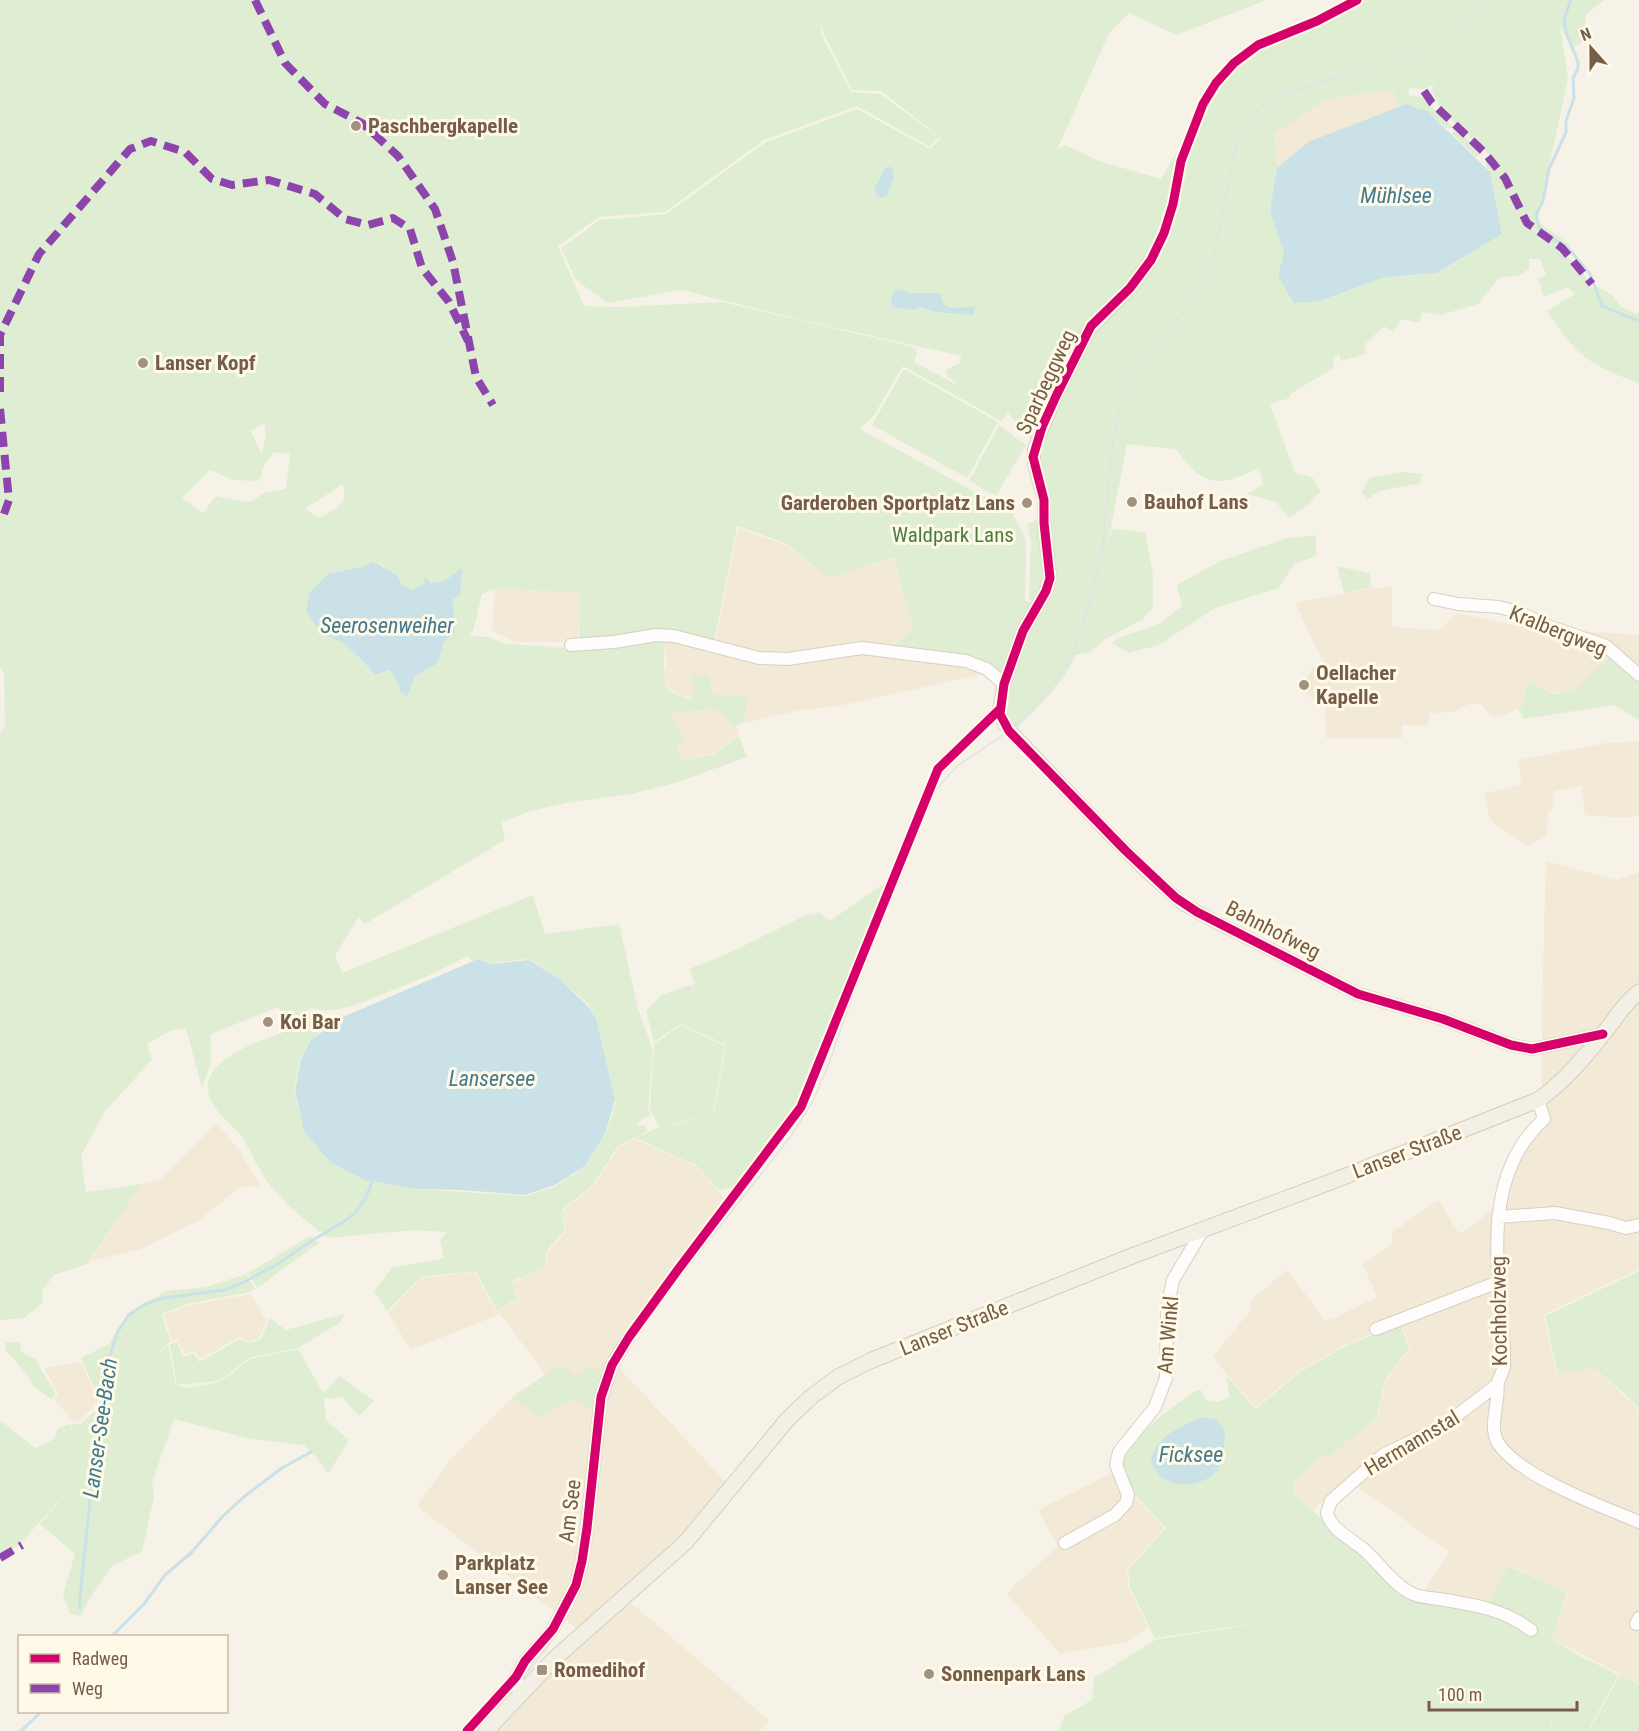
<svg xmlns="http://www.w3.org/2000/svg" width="1639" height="1731" viewBox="0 0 1639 1731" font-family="'Roboto Condensed',sans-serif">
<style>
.residential{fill:#f3e9d7}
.green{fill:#dfeed2;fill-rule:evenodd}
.water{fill:#c9e1e7}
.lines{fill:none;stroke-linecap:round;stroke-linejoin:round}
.stream{stroke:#c9e1e7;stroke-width:3}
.minor-casing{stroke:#d6cfc7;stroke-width:14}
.major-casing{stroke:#d5cdc4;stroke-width:17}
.minor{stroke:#fefdfb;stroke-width:12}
.major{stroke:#f2efe4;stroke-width:15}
.tram{stroke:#e4e1e4;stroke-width:1.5}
.quiet{stroke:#8e44ad;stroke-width:8;stroke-dasharray:15 8;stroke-linecap:butt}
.cycleway-casing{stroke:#fff9e8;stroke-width:13}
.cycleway{stroke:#d6006c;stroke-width:9}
.poi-dot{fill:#a2917f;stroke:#fff9e8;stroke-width:2}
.labels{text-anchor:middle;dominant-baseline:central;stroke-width:6;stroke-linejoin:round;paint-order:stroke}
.poi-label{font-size:21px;font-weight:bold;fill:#755d47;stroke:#fff9e8;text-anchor:start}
.street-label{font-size:21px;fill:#755d47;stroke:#fff9e8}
.park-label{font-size:21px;fill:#4a7c3f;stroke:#fff9e8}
.water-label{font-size:22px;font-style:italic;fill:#427a91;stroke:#fff9e8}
</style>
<rect width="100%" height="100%" fill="#f7f2e7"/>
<path class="residential" d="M 1392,90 L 1399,107 L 1308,142 L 1277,168 L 1275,133 L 1293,120 L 1326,99 Z
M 738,528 L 786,545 L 829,578 L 894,558 L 913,628 L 893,646 L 952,662 L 984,674 L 838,706 L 796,711 L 744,723 L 749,695 L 713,694 L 709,676 L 693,676 L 693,700 L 667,688 L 662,676 L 666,667 L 665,637 L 715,645 Z
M 1392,587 L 1392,627 L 1439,630 L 1457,613 L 1527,628 L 1639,635 L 1639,676 L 1613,653 L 1577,689 L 1553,693 L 1528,681 L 1523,706 L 1499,717 L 1490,715 L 1480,704 L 1470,703 L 1454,712 L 1429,713 L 1428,726 L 1402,725 L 1402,738 L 1326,738 L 1325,705 L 1314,702 L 1307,692 L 1303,692 L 1298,686 L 1301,681 L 1306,679 L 1313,667 L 1323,662 L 1295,603 L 1371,588 Z
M 495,589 L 579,592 L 578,642 L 515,642 L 492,631 Z
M 714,709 L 736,726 L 739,735 L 711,754 L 681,760 L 677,746 L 684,741 L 671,713 Z
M 1639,741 L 1639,816 L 1621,818 L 1585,815 L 1581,786 L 1554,791 L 1552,810 L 1548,811 L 1547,836 L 1526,846 L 1490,820 L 1484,794 L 1521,784 L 1519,760 L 1606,743 Z
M 1546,861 L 1616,880 L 1639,872 L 1639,1269 L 1543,1315 L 1557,1374 L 1594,1368 L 1639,1410 L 1639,1684 L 1552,1639 L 1568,1592 L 1508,1565 L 1489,1603 L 1424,1592 L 1449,1552 L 1347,1479 L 1313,1511 L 1294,1494 L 1293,1484 L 1323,1454 L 1328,1458 L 1378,1416 L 1386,1381 L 1410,1348 L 1401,1322 L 1345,1345 L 1299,1371 L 1256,1407 L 1227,1375 L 1213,1356 L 1251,1310 L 1251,1300 L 1287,1270 L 1325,1320 L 1336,1317 L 1377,1297 L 1363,1265 L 1393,1242 L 1391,1233 L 1438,1200 L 1459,1233 L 1464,1232 L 1496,1206 L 1516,1163 L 1546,1122 L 1542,1102 L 1542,1006 Z
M 216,1123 L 240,1151 L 260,1186 L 240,1187 L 198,1221 L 141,1249 L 90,1261 L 142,1184 L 162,1178 Z
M 635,1139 L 697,1167 L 727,1201 L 609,1357 L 734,1491 L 628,1600 L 769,1720 L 760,1731 L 493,1731 L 582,1633 L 417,1506 L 446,1465 L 517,1393 L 546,1375 L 500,1314 L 411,1350 L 388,1313 L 421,1278 L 474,1272 L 496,1311 L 518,1300 L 513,1282 L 545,1268 L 549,1251 L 566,1232 L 563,1219 L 567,1213 L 564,1210 L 592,1188 L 619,1147 Z
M 251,1294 L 267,1322 L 259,1338 L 248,1342 L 240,1337 L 200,1359 L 195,1351 L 184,1354 L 178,1339 L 172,1341 L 164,1315 L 187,1306 Z
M 81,1362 L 98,1401 L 79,1422 L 72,1420 L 54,1399 L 58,1394 L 44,1368 Z
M 1120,1469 L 1135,1497 L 1164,1528 L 1127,1570 L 1128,1588 L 1148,1627 L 1127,1642 L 1060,1654 L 1007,1594 L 1011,1588 L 1058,1547 L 1038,1510 Z"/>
<path class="green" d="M 0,0 L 1267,0 L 1176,35 L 1129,13 L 1109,33 L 1057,150 L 1065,145 L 1099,161 L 1161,179 L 1207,101 L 1236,63 L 1265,46 L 1361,0 L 1604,0 L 1586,15 L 1584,31 L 1586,40 L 1571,49 L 1560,24 L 1568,79 L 1537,221 L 1570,245 L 1568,258 L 1579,265 L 1592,289 L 1598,287 L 1612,295 L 1620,306 L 1636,314 L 1639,312 L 1639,383 C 1590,366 1575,355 1547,311 L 1575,294 L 1567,287 L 1544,297 L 1538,279 L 1546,275 L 1540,259 L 1529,259 L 1529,269 L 1520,275 L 1499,278 L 1478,304 L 1441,315 L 1422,312 L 1419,323 L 1402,319 L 1393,332 L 1384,326 L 1365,344 L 1365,354 L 1341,361 L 1339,355 L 1333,358 L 1334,368 L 1290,394 L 1290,398 L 1270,404 L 1295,473 L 1312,477 L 1321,491 L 1308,505 L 1289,518 L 1276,502 L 1248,494 L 1263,484 L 1259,468 C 1218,488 1203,487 1176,449 L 1125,444 L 1127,445 L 1107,548 L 1112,529 L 1145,532 L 1153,574 L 1153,607 L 1142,620 L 1105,639 L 1091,652 L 1076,655 C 1063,684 1037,709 1014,730 L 1006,720 L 1001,676 L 893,647 L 913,628 L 894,557 L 829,578 L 785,543 L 737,526 L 714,643 L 667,631 L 579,642 L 579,592 L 495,589 L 482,594 L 473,631 L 469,636 L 488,637 L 507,644 L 566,648 L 665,637 C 665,655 661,673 667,690 L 693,701 L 693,675 L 709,676 L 713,694 L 749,696 L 743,723 L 736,726 L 714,709 L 671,713 L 684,741 L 677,746 L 681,760 L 712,755 L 739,736 L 747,757 L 675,783 L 631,794 L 566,803 L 531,811 L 501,822 L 505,840 L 365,924 L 359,917 L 335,955 L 342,973 L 533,895 L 545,934 L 619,924 L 638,1008 L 653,1051 L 648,1109 L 651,1115 L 638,1122 L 639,1126 L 644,1125 L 648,1131 L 618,1146 L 592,1186 L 562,1210 L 566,1213 L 562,1218 L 565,1231 L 548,1249 L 544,1268 L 512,1281 L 517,1299 L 497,1310 L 475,1271 L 421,1277 L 387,1311 L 374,1291 L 392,1268 L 444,1258 L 440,1240 L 447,1232 L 414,1230 L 328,1238 C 303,1219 280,1201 263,1175 C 256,1163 250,1150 243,1139 C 234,1125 218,1116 211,1101 C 192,1059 263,1041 289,1030 C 296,1026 300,1018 306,1016 C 314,1014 321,1016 329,1016 C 335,1017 341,1015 347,1014 L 335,1019 L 311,1040 L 300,1059 L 294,1091 L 304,1131 L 330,1162 L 364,1180 L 416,1189 L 526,1196 L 556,1186 L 585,1167 L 606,1133 L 616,1103 L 596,1018 L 588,1004 L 559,979 L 529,959 L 492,963 L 478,959 L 472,961 L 468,956 L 428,976 L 350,1007 L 326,1011 L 311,1008 L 287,1024 L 278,1007 L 211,1034 L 211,1063 L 202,1088 L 186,1028 L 170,1031 L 147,1044 L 152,1060 L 105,1111 L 81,1156 L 86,1192 L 142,1184 L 87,1264 L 54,1275 L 42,1291 L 43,1303 L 24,1318 L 0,1320 L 0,733 L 5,726 L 4,674 L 0,667 ZM 820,22 L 824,34 L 852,90 L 881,91 L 941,138 L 930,149 L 857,109 L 766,142 L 666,214 L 600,220 L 561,248 L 576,280 L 607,303 L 682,290 L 801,320 L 961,356 L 960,363 L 945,370 L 947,376 L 961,387 L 914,362 L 917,353 L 915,347 L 909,355 L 914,347 L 722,302 L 620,307 L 584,306 L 558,246 L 599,217 L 665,212 L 764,140 L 857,106 L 930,147 L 939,137 L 880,94 L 851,92 L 822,36 ZM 1435,84 L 1431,89 C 1441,119 1473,136 1493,160 L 1485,157 L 1486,167 L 1490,172 L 1502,233 L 1509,229 L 1438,273 L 1412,276 L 1412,281 L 1411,276 L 1382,278 L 1320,301 L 1278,276 L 1284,253 L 1270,211 L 1277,168 L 1275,133 L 1326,99 L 1392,90 L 1399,107 C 1417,100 1433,117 1446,128 L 1454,128 L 1422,97 L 1409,95 L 1409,88 L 1423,89 ZM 903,366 L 1001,421 L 1008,413 L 1025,432 L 1032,443 L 1049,521 L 1038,519 L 1027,524 L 1031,542 L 1029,598 L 1032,602 L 1025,601 L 1026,540 L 1012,512 L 860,429 L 874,415 ZM 264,423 L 266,435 L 262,455 L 251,431 ZM 274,452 L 290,454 L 286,489 L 265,493 L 250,502 L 216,496 L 203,513 L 182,498 L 210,470 L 233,480 L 259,481 L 265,463 ZM 343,484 L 345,498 L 335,509 L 319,518 L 305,509 ZM 383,565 L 388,572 L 398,576 L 401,584 L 412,590 L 424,583 L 444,581 L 462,568 L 453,599 L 455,631 L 444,642 L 438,663 L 414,677 L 400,691 L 398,683 L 389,670 L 375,675 L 364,662 L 342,642 L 328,574 L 365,566 Z
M 1454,131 L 1460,132 L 1482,153 L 1476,157 L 1452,134 Z
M 904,369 L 998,422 L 967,478 L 872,425 Z
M 999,425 L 1026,445 L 996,496 L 969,481 Z
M 1402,472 L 1422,474 L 1420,483 L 1379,491 L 1368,499 L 1362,493 L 1369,478 Z
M 1316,535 L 1316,556 L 1294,564 L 1279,588 L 1215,608 L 1159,645 L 1128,653 L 1112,643 L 1121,637 L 1161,623 L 1182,606 L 1177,585 L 1220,561 L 1284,539 Z
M 1337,566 L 1369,573 L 1372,587 L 1344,593 Z
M 1613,653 L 1639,676 L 1639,720 L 1614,705 L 1524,719 L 1518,709 L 1523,706 L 1528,681 L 1553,694 L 1577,689 Z
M 889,880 L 808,1089 L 798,1108 L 746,1176 L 736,1186 L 719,1190 L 697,1166 L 636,1138 L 659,1127 L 650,1109 L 654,1044 L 681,1025 L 725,1046 L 713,1113 L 674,1124 L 670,1119 L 674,1125 L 714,1113 L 726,1045 L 681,1024 L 654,1042 L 646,1011 L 661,995 L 691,985 L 696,999 L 692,985 L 695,983 L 689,969 L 725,955 L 806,915 L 820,913 L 830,921 Z
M 310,1236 L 319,1243 L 257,1288 L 248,1273 Z
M 1639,1271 L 1639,1409 L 1625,1394 L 1594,1368 L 1558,1374 L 1545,1316 Z
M 246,1274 L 255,1289 L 246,1293 L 186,1304 L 162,1314 L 170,1341 L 157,1356 L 168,1345 L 176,1385 L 185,1388 L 220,1382 L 250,1359 L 298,1349 L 323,1393 L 340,1376 L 374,1401 L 359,1416 L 342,1397 L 324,1399 L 326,1420 L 349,1440 L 328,1474 L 318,1459 L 304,1445 L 250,1439 L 174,1419 L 152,1483 L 154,1497 L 142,1552 L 113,1565 L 89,1599 L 81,1616 L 70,1614 L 63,1595 L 75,1554 L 40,1524 L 69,1490 L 17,1547 L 0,1554 L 0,1420 L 35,1448 L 54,1439 L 58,1428 L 71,1424 L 69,1433 L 73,1423 L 79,1425 L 94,1412 L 99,1416 L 100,1401 L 81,1358 L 109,1344 L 130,1311 L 167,1291 L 206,1287 Z
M 344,1314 L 341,1322 L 298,1348 L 249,1358 L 220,1381 L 177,1385 L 170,1345 L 177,1341 L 183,1357 L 194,1353 L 199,1362 L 240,1339 L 249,1343 L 261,1339 L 270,1318 L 286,1330 Z
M 1400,1323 L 1409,1348 L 1385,1380 L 1377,1417 L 1328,1458 L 1323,1454 L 1293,1483 L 1294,1494 L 1401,1589 L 1485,1610 L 1508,1566 L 1567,1592 L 1552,1639 L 1588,1661 L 1589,1660 L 1618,1675 L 1588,1731 L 1553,1731 L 1551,1717 L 1552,1731 L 1059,1731 L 1064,1716 L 1092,1700 L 1094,1678 L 1155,1640 L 1273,1621 L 1155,1638 L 1130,1588 L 1128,1570 L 1166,1528 L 1135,1495 L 1121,1467 C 1129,1436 1171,1408 1197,1390 L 1202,1391 L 1206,1400 L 1217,1402 L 1230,1397 L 1226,1376 L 1256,1409 L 1300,1372 L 1346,1346 Z
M 6,1342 L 20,1342 L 21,1352 L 35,1359 L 56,1394 L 51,1399 L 33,1386 L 27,1375 L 5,1349 Z
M 559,1365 L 575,1376 L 592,1366 L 605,1376 L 596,1412 L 574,1400 L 538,1416 L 512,1398 Z
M 1620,1675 L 1639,1685 L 1639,1731 L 1589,1731 Z"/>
<path class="water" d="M 1406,104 L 1427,111 L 1490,172 L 1502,234 L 1437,273 L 1382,278 L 1320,301 L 1294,303 L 1278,276 L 1284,253 L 1270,211 L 1277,168 L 1308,142 Z
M 887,167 L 892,167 L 894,176 L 887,196 L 881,198 L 876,194 L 874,187 C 881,182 880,172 887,167 Z
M 903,290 L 909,293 L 940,293 L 943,304 L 950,308 L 973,307 L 975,308 L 973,315 L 936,312 L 921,307 L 913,310 L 893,307 L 891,303 L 893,291 Z
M 372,562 C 383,565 388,572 398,576 L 401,584 L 412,590 L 424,583 L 425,577 L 431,583 L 444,581 L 462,568 L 460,595 L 453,599 L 455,631 L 444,642 L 438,663 L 414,677 L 407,697 L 400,691 L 398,683 L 389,670 L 375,675 L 364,662 L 342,642 L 322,634 L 306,611 L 310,592 L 328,574 L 365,566 Z
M 478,959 L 492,964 L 529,960 L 559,979 L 587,1005 L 596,1018 L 615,1100 L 605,1134 L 585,1166 L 555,1185 L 525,1195 L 461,1190 L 416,1189 L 372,1181 L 364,1180 L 330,1162 L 304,1131 L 295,1091 L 301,1059 L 311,1040 L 343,1017 Z
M 1201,1417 L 1217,1420 L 1225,1430 C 1224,1442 1225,1463 1216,1472 C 1204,1485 1178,1489 1163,1478 C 1158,1474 1154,1468 1151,1463 C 1153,1436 1181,1428 1201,1417 Z"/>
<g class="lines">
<path class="stream" d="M 1571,0 L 1564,19 L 1566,32 L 1578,62 L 1578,68 L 1573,78 L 1574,98 L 1566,121 L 1566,132 L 1549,169 L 1543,201 L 1536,215 L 1540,230 L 1569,249 L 1590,274 L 1602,306 L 1639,321
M 318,1237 C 347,1220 362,1215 372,1181
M 80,1608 L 80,1597 L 93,1472 L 93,1459 L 102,1437 L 105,1423 L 108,1383 L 107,1365 L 117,1333 L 128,1316 L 145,1304 L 164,1298 L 225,1290 L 242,1283 L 276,1265 L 316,1238
M 112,1636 L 144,1604 L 165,1575 L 191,1553 L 223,1516 L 245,1496 L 282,1468 L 311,1452
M 21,1731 L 41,1712"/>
<g class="minor-casing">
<path id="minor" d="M 1151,260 L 1130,288 L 1089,330 L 1057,394 L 1034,449 L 1034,464 L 1044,500 L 1044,523 L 1050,578 L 1046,591 L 1023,631 L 1004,684 L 999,710 L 1004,724 L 1105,830 L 1146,871 L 1183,904 L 1214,921 L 1358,994 L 1443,1019 L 1511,1045 L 1532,1049 L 1603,1034
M 1434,599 L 1458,604 L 1499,607 L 1521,613 L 1548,626 L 1606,646 L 1639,675
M 571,645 L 614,642 L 656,635 L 674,636 L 759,658 L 788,659 L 862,648 L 966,661 L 987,669 L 1004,684
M 1538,1100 L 1544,1119 C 1491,1167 1495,1237 1500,1302 C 1502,1323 1505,1345 1504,1366 C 1503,1372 1499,1377 1498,1383 C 1497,1388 1498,1393 1497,1397 C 1496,1413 1489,1431 1500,1446 C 1524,1478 1601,1506 1639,1522
M 1498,1217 L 1555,1213 L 1609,1223 L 1626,1228 L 1639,1225
M 1376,1329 L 1498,1282
M 1498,1384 L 1443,1426 L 1383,1455 L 1331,1501 L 1327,1513 C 1331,1529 1349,1538 1362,1548 C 1379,1562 1392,1584 1413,1594 C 1423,1598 1434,1598 1445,1600 C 1476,1605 1505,1610 1531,1630
M 1065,1543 L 1115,1515 L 1126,1503 L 1128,1495 L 1116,1465 L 1119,1452 L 1155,1407 L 1166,1378 L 1167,1309 L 1173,1280 L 1204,1228
M 1636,1624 L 1639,1618
M 520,1693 L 516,1677 L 525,1661 L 553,1629 L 576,1585 L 582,1561 L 587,1528 L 601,1397 L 612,1365 L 629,1337"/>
</g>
<g class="major-casing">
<path id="major" d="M 486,1731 L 553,1660 L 685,1543 L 787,1420 L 811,1397 L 838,1377 L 870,1361 L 1132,1256 L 1333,1181 L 1538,1100 C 1563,1083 1584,1058 1603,1034 C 1615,1020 1623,1004 1639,992"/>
</g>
<use href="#minor" class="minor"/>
<use href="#major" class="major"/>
<path class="tram" d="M 475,1731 C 513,1687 560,1644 580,1588 C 611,1497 581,1410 643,1324 L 791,1136 L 813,1101 L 828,1066 L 871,943 L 934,792 L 956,767 L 1009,731 L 1028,714 L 1057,679 L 1071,657 L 1083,626 L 1102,553 L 1113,441 L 1121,401 L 1132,377 L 1143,361 L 1196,296 L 1206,280 L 1213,260 L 1237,140 L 1252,116 L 1262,106 L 1278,96 L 1426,49 L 1445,36 L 1481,0"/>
<path class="quiet" d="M 255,0 L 285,63 L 325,104 L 362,123 L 398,156 L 435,209 L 453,262 L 476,377 L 493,405
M 1424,91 L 1432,103 L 1484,152 L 1505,178 L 1527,223 L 1562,248 L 1592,284
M 0,392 L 0,335 L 39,254 L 130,149 L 151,141 L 185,152 L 212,179 L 232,185 L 269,180 L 315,194 L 345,219 L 368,225 L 393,218 L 410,229 L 422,268 L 449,302 L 468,341
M 0,409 L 9,500 L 4,514
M 0,1558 L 22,1545"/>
<g class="cycleway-casing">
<path id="cycleway" d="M 1357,0 L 1317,21 L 1258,45 L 1234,63 L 1216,83 L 1203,104 L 1181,161 L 1173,204 L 1164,233 L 1151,260 L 1130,288 L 1091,326 L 1057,394 L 1042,427 L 1033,457 L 1044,500 L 1044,523 L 1050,578 L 1046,591 L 1023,631 L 1004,684 L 1000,714 L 1009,731 L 1126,851 L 1176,898 L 1197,912 L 1358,994 L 1443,1019 L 1511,1045 L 1532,1049 L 1603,1034
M 467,1731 L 516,1677 L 525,1661 L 553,1629 L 576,1585 L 582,1561 L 587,1528 L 601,1397 L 612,1365 L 629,1337 L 677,1271 L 801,1107 L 938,769 L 999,710"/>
</g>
<use href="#cycleway" class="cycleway"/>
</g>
<g class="poi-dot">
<circle cx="356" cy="126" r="6"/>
<circle cx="143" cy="363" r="6"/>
<circle cx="1132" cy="502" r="6"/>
<circle cx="1027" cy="503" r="6"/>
<circle cx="1304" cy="685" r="6"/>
<circle cx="268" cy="1022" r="6"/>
<circle cx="443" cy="1575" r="6"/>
<rect x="536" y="1664" width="12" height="12" rx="3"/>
<circle cx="929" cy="1674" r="6"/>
</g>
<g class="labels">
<g class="poi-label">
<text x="368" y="126">Paschbergkapelle</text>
<text x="155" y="363">Lanser Kopf</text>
<text x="1144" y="502">Bauhof Lans</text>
<text x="1015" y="503" text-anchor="end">Garderoben Sportplatz Lans</text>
<text x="1316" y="673">Oellacher<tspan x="1316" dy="24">Kapelle</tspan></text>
<text x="280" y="1022">Koi Bar</text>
<text x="455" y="1563">Parkplatz<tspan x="455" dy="24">Lanser See</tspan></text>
<text x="554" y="1670">Romedihof</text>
<text x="941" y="1674">Sonnenpark Lans</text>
</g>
<g class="street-label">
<text transform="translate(1046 382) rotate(-65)">Sparbeggweg</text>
<text transform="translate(1558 631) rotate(22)">Kralbergweg</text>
<text transform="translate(1273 930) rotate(27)">Bahnhofweg</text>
<text transform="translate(1407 1152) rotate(-21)">Lanser Straße</text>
<text transform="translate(1499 1311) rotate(-91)">Kochholzweg</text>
<text transform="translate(954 1328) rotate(-22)">Lanser Straße</text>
<text transform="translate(1168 1335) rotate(-85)">Am Winkl</text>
<text transform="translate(1412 1443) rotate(-31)">Hermannstal</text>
<text transform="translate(570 1511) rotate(-83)">Am See</text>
</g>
<g class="park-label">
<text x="953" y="535">Waldpark Lans</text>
</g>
<g class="water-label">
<text x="1396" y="195">Mühlsee</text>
<text x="387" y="625">Seerosenweiher</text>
<text x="492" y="1078">Lansersee</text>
<text transform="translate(100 1428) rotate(-82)">Lanser-See-Bach</text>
<text x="1191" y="1454">Ficksee</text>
</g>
</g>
<rect x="18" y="1635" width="210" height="78" fill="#fff9e8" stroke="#c8bba8" stroke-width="1.5"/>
<rect x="30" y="1654" width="30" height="9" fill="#d6006c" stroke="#c8bba8" stroke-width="1.5"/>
<text x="72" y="1665" font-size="18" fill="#755d47">Radweg</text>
<rect x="30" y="1684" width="30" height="9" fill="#8e44ad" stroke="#c8bba8" stroke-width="1.5"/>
<text x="72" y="1695" font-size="18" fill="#755d47">Weg</text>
<g transform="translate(1591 48) rotate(339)" stroke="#fff9e8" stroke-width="4.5" paint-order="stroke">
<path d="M0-4.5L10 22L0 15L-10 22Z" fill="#755d47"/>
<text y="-9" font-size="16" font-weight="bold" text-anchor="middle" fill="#755d47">N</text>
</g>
<path d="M1429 1701v9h148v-9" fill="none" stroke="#755d47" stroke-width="3"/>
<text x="1438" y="1701" font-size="18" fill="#755d47" stroke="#fff9e8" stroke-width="4.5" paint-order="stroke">100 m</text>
</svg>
